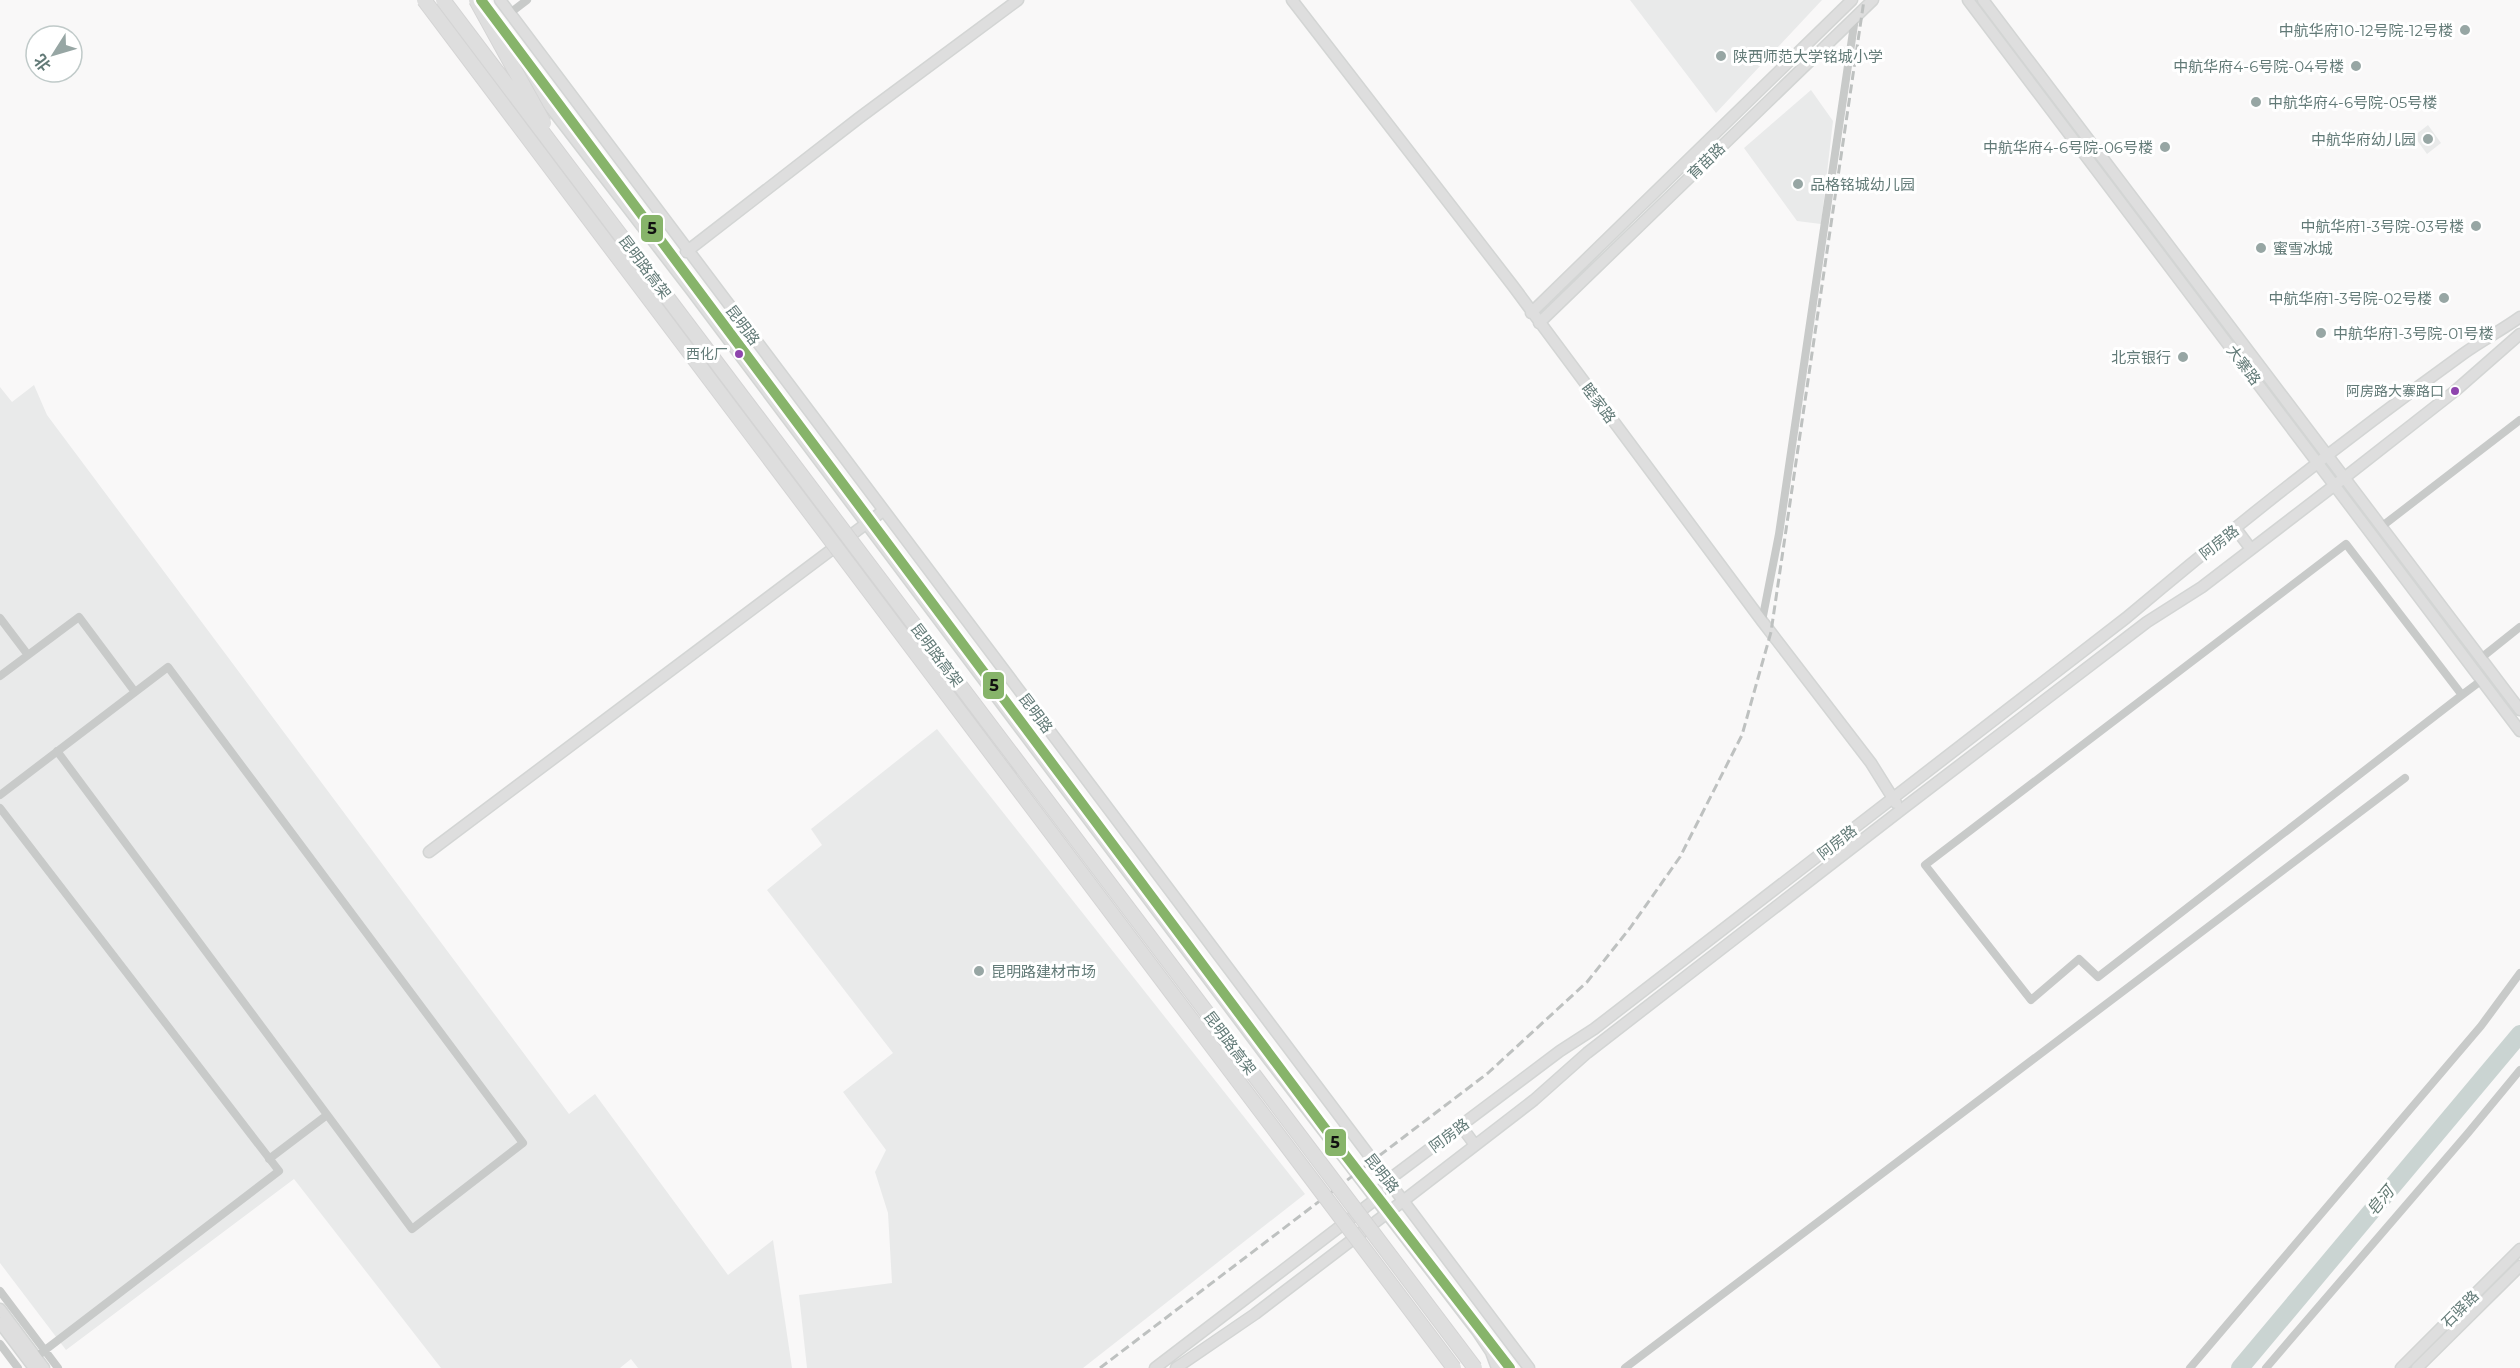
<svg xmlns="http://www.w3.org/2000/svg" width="2520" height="1368" viewBox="0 0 2520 1368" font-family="Montserrat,'Noto Sans SC',sans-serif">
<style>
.built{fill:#e9eaea}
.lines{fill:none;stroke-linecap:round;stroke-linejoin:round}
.river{stroke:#cad4d2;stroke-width:18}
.secondary-casing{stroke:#d3d5d4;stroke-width:13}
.street{stroke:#c8cac9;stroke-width:8}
.secondary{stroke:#dedede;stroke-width:10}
.rail{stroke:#bec1c0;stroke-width:3;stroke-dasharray:9 4.5;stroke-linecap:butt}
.highway-bridge-casing{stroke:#d4d4d4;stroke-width:16;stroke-linecap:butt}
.highway-bridge{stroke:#dedede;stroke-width:14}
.metro-1-casing{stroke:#fff;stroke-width:15}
.metro-1{stroke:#87b46a;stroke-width:10}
.poi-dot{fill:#97a6a4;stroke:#fff;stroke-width:2}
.bus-dot{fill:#8e44ad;stroke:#fff;stroke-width:2}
.labels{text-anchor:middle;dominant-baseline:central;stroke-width:6;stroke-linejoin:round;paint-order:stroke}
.bus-label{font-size:14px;fill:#627a77;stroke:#fff;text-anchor:end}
.poi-label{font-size:15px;fill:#627a77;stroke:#fff;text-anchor:end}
.street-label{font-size:15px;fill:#627a77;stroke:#fff}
.water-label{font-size:16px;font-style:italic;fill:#627972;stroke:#fff}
.line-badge{stroke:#fff;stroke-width:2}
.pale-badge-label{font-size:16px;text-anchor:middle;font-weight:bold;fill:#111}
</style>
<rect width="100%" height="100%" fill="#f9f8f8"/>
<path class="built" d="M 1630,0 L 1822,0 L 1716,113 Z
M 1811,90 L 1833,121 L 1821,224 L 1797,221 L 1744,148 Z
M 2428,125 L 2441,143 L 2427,154 L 2414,136 Z
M 34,385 L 47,415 L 569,1114 L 595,1094 L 728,1275 L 773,1240 L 792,1368 L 638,1368 L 631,1359 L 620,1368 L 441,1368 L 294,1179 L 66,1350 L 0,1263 L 0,387 L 12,402 Z
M 937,729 L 1305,1194 L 1083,1368 L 807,1368 L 799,1295 L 892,1283 L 888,1213 L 875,1172 L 886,1150 L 843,1092 L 893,1053 L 767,890 L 822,845 L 811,829 Z"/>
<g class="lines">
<path class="river" d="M 2240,1368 L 2520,1034"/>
<g class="secondary-casing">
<path id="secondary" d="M 500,0 L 1529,1368
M 1292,0 L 1513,286 L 1762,621 L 1871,763 L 1896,803
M 1968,0 L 2520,731
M 1983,0 L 2520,710
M 517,64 L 691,290 L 1269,1060 L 1477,1331 L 1491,1352 L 1497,1368
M 686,252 L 859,118 L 1018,0
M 1531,313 L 1852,0
M 1539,323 L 1873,0
M 2236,529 L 2251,549
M 429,852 L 883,511
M 1461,1126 L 1475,1145
M 0,1309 L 44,1368
M 0,1323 L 34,1368
M 1155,1368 L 1376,1199 L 1387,1181 L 1560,1051 L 1594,1029 L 2126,618 C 2235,526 2348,437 2463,354 C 2481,341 2502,330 2520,317
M 1176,1368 L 1255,1314 L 1403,1201 L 1534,1100 L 1587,1053 L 1901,810 L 2147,622 L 2202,587 L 2344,478 L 2455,391 L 2520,334
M 2401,1368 L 2520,1249
M 2417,1368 L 2520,1266"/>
</g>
<path class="street" d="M 510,13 L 527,0
M 2381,527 L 2520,420
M 0,618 L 28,655
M 1762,621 L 1779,534 L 1855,18
M 2481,658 L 2520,627
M 0,676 L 79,617 L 135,692
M 2462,695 L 2346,544 L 1925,865 L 2031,1000 L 2079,959 L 2098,977 L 2462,695 L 2482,680
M 0,795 L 168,667 L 523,1143 L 412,1229 L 57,751
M 0,808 L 279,1171 L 36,1357
M 269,1159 L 327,1115
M 0,1291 L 58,1368
M 0,1344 L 18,1368
M 1625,1368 L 2405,778
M 2190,1368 L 2481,1026 L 2520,973
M 2266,1368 L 2468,1133 L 2520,1070"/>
<use href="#secondary" class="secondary"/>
<path class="rail" d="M 1100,1368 L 1488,1073 L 1587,982 L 1630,928 L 1680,857 L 1742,735 L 1771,632 L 1864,0"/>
<g class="highway-bridge-casing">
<path id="highway-bridge" d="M 424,0 L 1454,1368
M 443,0 L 1475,1368
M 476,0 L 544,123"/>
</g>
<use href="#highway-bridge" class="highway-bridge"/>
<g class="metro-1-casing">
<path id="metro-1" d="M 481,0 L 1336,1143 L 1510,1368"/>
</g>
<use href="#metro-1" class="metro-1"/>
</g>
<g class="poi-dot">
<circle cx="2465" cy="30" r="6"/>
<circle cx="1721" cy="56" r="6"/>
<circle cx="2356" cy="66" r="6"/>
<circle cx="2256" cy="102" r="6"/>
<circle cx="2428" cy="139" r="6"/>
<circle cx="2165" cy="147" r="6"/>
<circle cx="1798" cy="184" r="6"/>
<circle cx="2476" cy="226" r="6"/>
<circle cx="2261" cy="248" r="6"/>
<circle cx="2444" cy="298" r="6"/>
<circle cx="2321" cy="333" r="6"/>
<circle cx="2183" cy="357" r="6"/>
<circle cx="979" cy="971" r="6"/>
</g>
<g class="bus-dot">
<circle cx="739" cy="354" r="5"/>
<circle cx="2455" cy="391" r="5"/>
</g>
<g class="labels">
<g class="bus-label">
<text x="728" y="354">西化厂</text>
<text x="2444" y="391">阿房路大寨路口</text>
</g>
<g class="poi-label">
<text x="2453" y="30">中航华府10-12号院-12号楼</text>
<text x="1733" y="56" text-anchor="start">陕西师范大学铭城小学</text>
<text x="2344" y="66">中航华府4-6号院-04号楼</text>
<text x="2268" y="102" text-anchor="start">中航华府4-6号院-05号楼</text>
<text x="2416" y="139">中航华府幼儿园</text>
<text x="2153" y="147">中航华府4-6号院-06号楼</text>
<text x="1810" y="184" text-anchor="start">品格铭城幼儿园</text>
<text x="2464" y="226">中航华府1-3号院-03号楼</text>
<text x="2273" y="248" text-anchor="start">蜜雪冰城</text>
<text x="2432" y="298">中航华府1-3号院-02号楼</text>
<text x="2333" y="333" text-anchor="start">中航华府1-3号院-01号楼</text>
<text x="2171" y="357">北京银行</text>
<text x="991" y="971" text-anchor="start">昆明路建材市场</text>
</g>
<g class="street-label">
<text transform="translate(1706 161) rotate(-44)">育苗路</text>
<text transform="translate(645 267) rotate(53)">昆明路高架</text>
<text transform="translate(743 325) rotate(53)">昆明路</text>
<text transform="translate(2244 365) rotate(53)">大寨路</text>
<text transform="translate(1599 403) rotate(53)">睦家路</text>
<text transform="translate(2219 542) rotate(-38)">阿房路</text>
<text transform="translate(937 655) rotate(53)">昆明路高架</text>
<text transform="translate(1036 713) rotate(53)">昆明路</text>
<text transform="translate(1837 842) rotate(-38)">阿房路</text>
<text transform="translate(1230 1043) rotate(53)">昆明路高架</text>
<text transform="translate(1449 1135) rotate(-37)">阿房路</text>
<text transform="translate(1382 1173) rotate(52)">昆明路</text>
<text transform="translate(2460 1309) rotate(-45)">石驿路</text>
</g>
<g class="water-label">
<text transform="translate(2380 1201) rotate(-50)">皂河</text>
</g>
</g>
<g class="line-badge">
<rect x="640" y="214" width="24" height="29" rx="6" fill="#87b46a"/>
<rect x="982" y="671" width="23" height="29" rx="6" fill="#87b46a"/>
<rect x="1324" y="1128" width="23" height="29" rx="6" fill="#87b46a"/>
</g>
<g class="pale-badge-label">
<text x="652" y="234">5</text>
<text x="994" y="691">5</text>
<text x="1335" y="1148">5</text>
</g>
<g transform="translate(54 54) rotate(233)"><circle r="28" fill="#ffffff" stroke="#c0cac9" stroke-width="1.5"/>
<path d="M0-4.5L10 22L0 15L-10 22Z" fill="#97a6a4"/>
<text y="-9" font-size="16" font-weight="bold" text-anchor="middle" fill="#627a77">北</text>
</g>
</svg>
